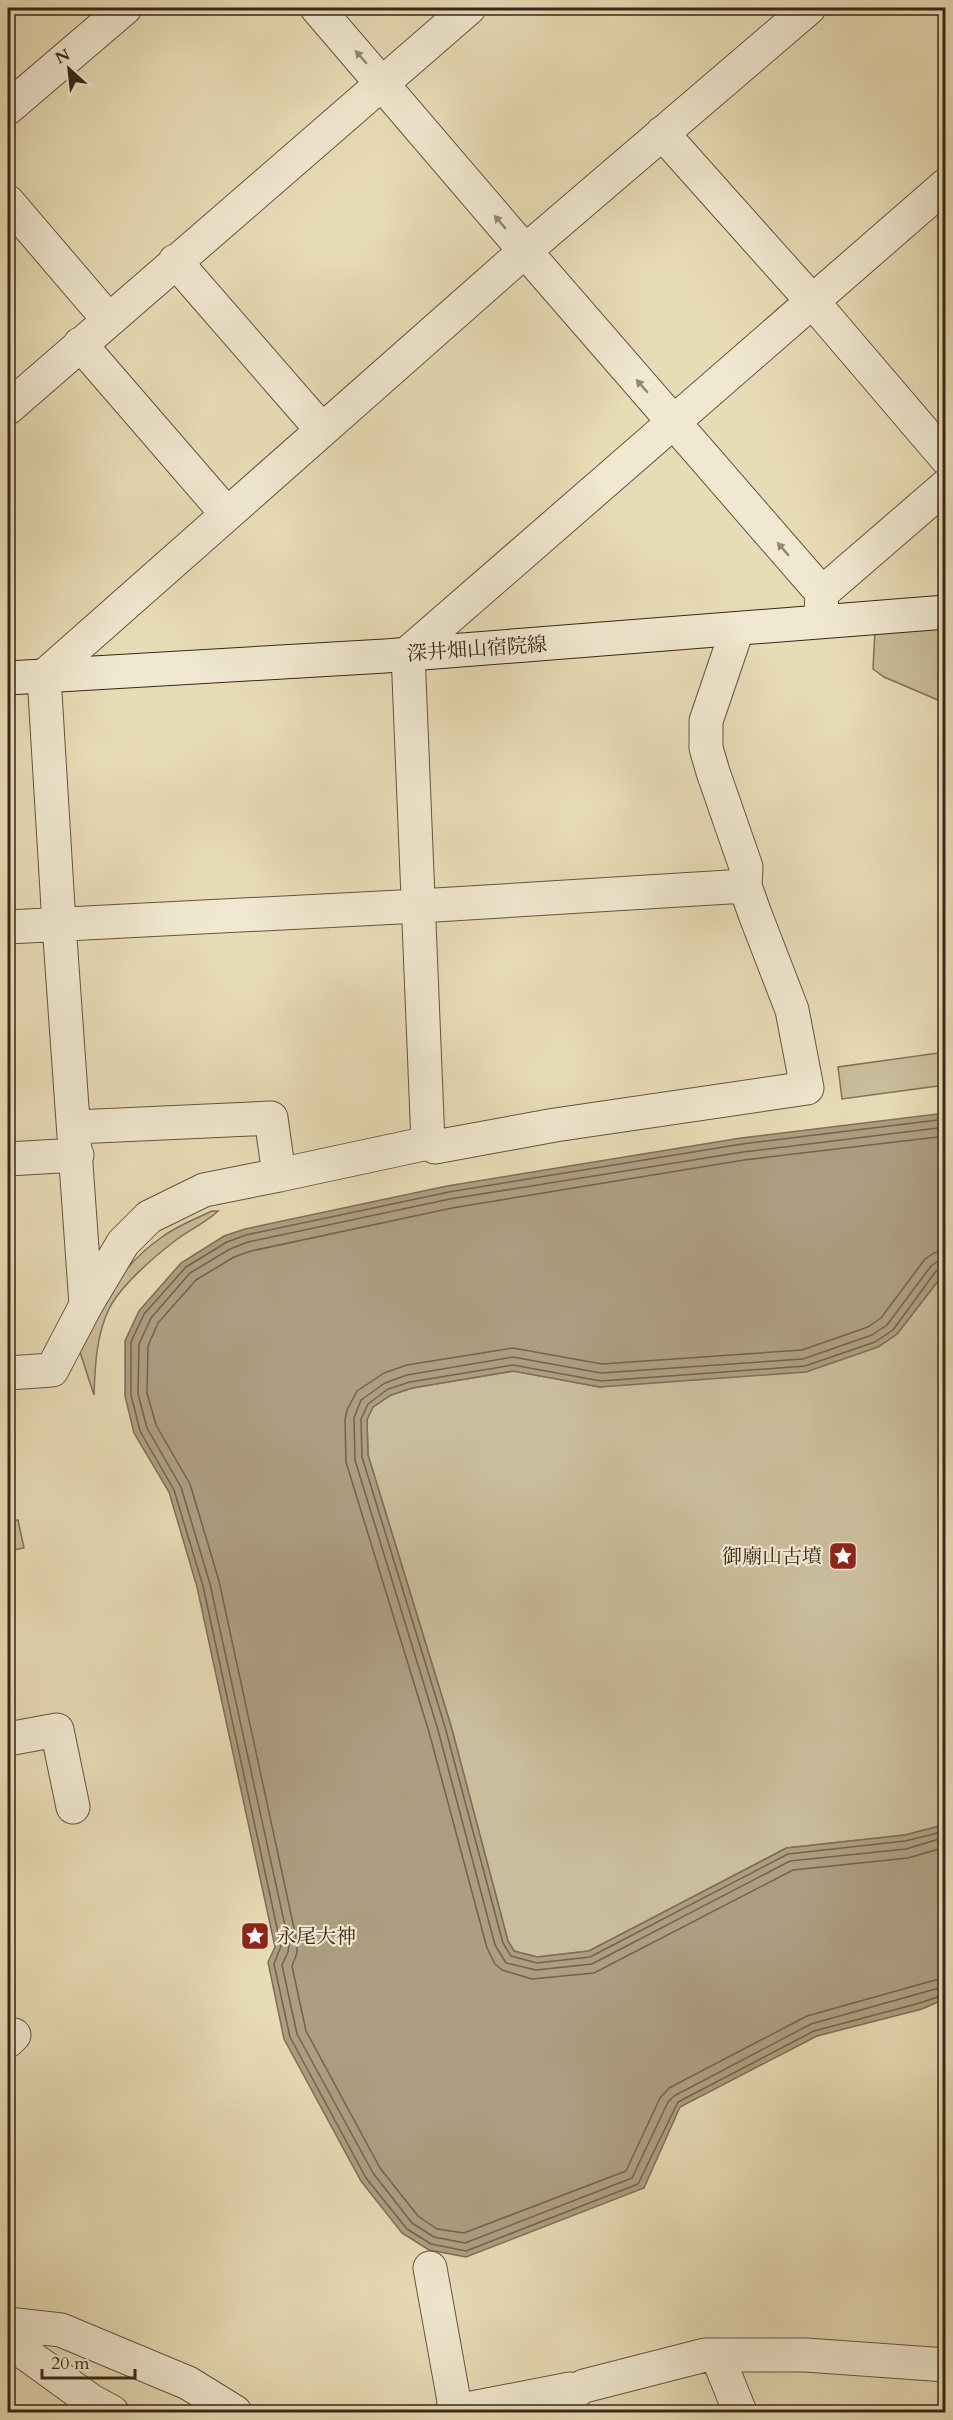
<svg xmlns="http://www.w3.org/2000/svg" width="953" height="2420" viewBox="0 0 953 2420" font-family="Cardo,'Noto Serif JP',serif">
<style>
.green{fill:#cabd9b;stroke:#82715a;stroke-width:1.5}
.water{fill:#ad9e81;stroke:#7f6e57;stroke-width:1.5}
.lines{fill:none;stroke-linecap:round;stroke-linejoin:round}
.shore{stroke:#74624d;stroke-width:1.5}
.minor-casing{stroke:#665340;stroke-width:35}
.secondary-casing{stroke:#3a2519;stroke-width:35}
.minor{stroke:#f0e8d0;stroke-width:33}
.secondary{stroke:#f0e8d0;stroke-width:33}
.oneway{fill:#958674}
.labels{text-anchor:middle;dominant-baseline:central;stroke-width:4.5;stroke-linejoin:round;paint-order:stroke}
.street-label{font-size:20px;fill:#3a2519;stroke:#f0e8d0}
.poi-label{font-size:20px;fill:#3a2519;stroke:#f0e8d0;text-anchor:end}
</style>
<rect width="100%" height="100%" fill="#e8dcb6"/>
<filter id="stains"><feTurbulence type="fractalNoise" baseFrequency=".00333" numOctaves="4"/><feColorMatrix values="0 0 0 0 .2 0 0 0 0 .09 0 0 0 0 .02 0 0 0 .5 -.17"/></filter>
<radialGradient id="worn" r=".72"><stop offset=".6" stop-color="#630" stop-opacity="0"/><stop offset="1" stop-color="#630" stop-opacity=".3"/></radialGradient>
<path class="green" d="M 945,622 L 945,703 L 884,677 L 873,669 L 875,630 Z
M 945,1052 L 945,1085 L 842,1099 L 838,1067 Z
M 212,1211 L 218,1211 C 207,1222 189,1230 176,1240 C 155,1256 120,1286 109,1309 C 96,1336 95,1367 94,1395 L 76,1340 C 101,1302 124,1263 162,1237 C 177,1226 195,1219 212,1211 Z
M 945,1272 L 945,1821 L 936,1827 L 905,1835 L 786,1848 L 589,1951 L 537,1957 L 514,1951 L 508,1941 L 451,1726 L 368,1455 L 367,1419 L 373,1407 L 391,1395 L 412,1388 L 514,1371 L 600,1387 L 878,1347 L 897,1334 Z
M 18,1520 L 24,1548 L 8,1551 L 8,1522 Z"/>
<path class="water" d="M 945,1113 L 945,1272 L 897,1334 L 878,1347 L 806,1372 L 600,1387 L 513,1371 L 412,1388 L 391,1395 L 373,1407 L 367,1420 L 368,1455 L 451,1726 L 508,1941 L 514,1951 L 537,1957 L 589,1951 L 787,1848 L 905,1835 L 936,1827 L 945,1821 L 945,1999 L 922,2009 L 817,2036 L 680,2107 L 644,2188 L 466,2257 L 429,2250 L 402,2233 L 361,2181 L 284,2039 L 268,1962 L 275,1947 L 197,1587 L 169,1492 L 134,1433 L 125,1396 L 125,1341 L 139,1311 L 181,1263 L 224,1236 L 245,1229 L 447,1186 L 741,1138 Z"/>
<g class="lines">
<path class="shore" d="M 946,1119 L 742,1144 L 449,1192 L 246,1235 L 227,1242 L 186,1267 L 144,1314 L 131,1342 L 131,1395 L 140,1431 L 174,1490 L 203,1586 L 281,1946 L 274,1964 L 290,2037 L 366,2178 L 407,2229 L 431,2244 L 466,2251 L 638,2184 L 678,2102 L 814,2031 L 920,2003 L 946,1994
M 946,1127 L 743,1152 L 450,1199 L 248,1242 L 230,1249 L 190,1273 L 151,1318 L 139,1344 L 138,1394 L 147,1428 L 181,1487 L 210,1584 L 289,1944 L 288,1952 L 282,1965 L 297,2034 L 373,2173 L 412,2223 L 434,2237 L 465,2243 L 632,2178 L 668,2102 L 674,2096 L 811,2024 L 946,1986
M 946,1136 L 744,1160 L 452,1208 L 251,1251 L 234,1257 L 196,1280 L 158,1323 L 148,1346 L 147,1393 L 156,1425 L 190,1484 L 219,1581 L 297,1942 L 297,1953 L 292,1966 L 306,2031 L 380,2168 L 418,2216 L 437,2229 L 464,2233 L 626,2171 L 660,2098 L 669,2088 L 807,2016 L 946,1977
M 946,1251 L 934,1253 L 925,1259 L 881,1318 L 868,1327 L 802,1350 L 602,1364 L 513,1348 L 407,1365 L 384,1373 L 357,1391 L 347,1410 L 345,1420 L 346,1462 L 429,1732 L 487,1948 L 495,1964 L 502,1970 L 532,1979 L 594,1973 L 793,1870 L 908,1858 L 946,1847
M 946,1260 L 938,1261 L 931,1266 L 887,1325 L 872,1335 L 803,1359 L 601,1373 L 513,1357 L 407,1375 L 385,1383 L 361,1400 L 354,1418 L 355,1460 L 438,1730 L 495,1945 L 506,1963 L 536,1970 L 592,1964 L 790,1861 L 906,1849 L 946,1837
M 946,1267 L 936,1271 L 893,1330 L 875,1342 L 805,1366 L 601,1381 L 513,1365 L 410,1382 L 388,1389 L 368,1404 L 361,1419 L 362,1457 L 445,1727 L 503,1943 L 511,1956 L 537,1963 L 590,1957 L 788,1854 L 905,1841 L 938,1833 L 946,1828"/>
<g class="minor-casing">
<path id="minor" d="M 317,8 L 525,251 L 822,593
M 8,108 L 125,8
M 662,133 L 812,301 L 946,458
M 8,202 L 108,319
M 175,261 L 322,430
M 80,344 L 227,514
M 8,408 L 469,8
M 821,613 L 822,593 L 946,486
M 8,927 L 419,906 L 745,886
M 75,1127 L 271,1118 L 279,1175 L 428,1143 L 408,653 L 946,185
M 428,1143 L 435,1147 L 555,1125 L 807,1088 L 792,1010 L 755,914 L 745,886 L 746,867 L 713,772 L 706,748 L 706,721 L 737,630
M 8,1159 L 77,1155
M 86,1305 L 123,1243 L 149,1217 L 204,1190 L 279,1175
M 8,1373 L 52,1370 L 86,1305 L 59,924 L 44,676 L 525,251 L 809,8
M 8,1739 L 57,1730 L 73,1807
M 8,2041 L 14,2035
M 430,2268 L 456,2412
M 8,2324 L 61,2330 L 188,2383 L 235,2412
M 8,2341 L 90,2400 L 112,2412
M 717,2355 L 740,2412
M 451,2412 L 570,2389
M 544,2412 L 584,2386 L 705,2355 L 806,2355 L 946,2365"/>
</g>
<g class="secondary-casing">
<path id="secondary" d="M 8,678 L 385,656 L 946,612"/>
</g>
<use href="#minor" class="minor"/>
<use href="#secondary" class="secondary"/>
</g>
<defs><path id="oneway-solid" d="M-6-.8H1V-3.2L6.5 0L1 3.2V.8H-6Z" transform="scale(1.5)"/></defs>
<g class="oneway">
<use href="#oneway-solid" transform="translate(361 57) rotate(-131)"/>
<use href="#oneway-solid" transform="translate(500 222) rotate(-130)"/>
<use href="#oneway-solid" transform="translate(642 386) rotate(-131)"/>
<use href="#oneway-solid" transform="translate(783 549) rotate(-131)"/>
</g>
<defs>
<g id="sight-square" transform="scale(1.5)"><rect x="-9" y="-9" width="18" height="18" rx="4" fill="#8f2418" stroke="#f0e8d0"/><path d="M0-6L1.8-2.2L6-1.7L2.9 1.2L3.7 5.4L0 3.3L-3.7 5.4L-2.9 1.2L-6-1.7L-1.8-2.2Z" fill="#fff"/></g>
</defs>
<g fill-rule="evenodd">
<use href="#sight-square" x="843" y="1556"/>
<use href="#sight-square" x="255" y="1936"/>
</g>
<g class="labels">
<g class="street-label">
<text transform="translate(477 649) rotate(-4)">深井畑山宿院線</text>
</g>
<g class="poi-label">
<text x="822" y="1556">御廟山古墳</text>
<text x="276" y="1936" text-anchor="start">永尾大神</text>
</g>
</g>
<rect width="953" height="2420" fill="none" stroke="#e8dcb6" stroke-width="30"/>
<rect x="9" y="9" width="935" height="2402" fill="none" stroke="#3a2519" stroke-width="3"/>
<rect x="15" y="15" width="923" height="2390" fill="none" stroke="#3a2519" stroke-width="1.5"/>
<g transform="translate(69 69) rotate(333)" stroke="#f0e8d0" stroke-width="4.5" paint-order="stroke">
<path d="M0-4.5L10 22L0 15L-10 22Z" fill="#3a2519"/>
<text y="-9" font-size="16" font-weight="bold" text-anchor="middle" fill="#3a2519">N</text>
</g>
<path d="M42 2369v9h93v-9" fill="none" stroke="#3a2519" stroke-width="3"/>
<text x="51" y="2369" font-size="18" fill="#3a2519" stroke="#f0e8d0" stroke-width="4.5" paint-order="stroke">20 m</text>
<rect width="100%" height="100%" filter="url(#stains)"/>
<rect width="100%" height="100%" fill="url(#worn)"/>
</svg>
